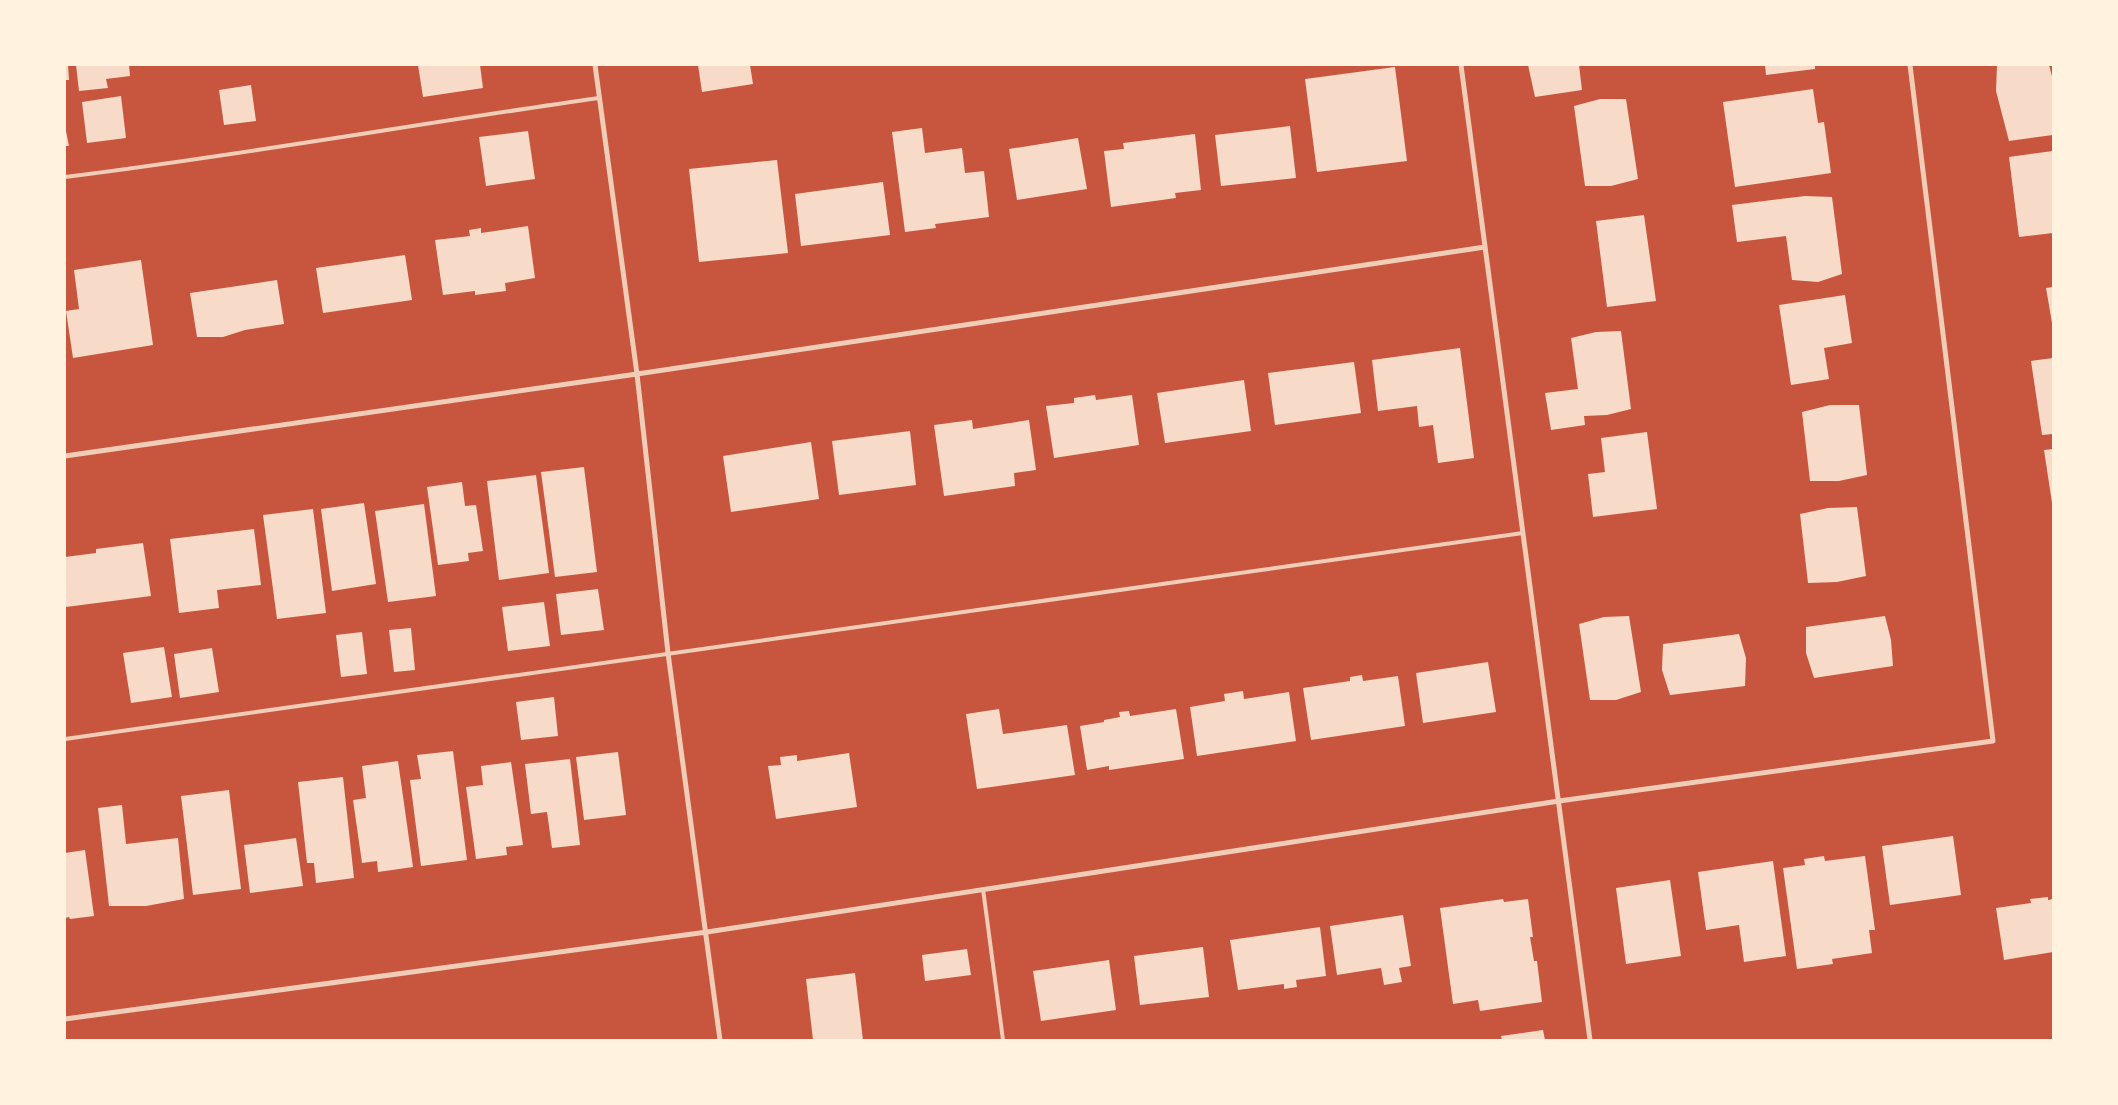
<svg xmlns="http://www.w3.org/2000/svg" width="2118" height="1105" viewBox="0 0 2118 1105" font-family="Poppins,sans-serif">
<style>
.building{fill:#f7dbc8}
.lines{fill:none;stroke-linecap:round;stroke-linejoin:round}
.service{stroke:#f1ccb7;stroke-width:4}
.minor{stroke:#f1ccb7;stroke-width:5}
</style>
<rect width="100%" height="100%" fill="#c8553d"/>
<path class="building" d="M 65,65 L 68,65 L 69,80 L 65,80 Z
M 76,65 L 129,65 L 130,76 L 106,79 L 108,88 L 79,91 Z
M 418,65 L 480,65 L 483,88 L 423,97 Z
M 698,65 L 750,65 L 753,84 L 702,92 Z
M 1528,65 L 1579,65 L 1582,90 L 1535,97 Z
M 1765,65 L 1815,65 L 1815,69 L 1766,75 Z
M 1997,65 L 2049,65 L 2053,80 L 2053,135 L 2009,141 L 1996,91 Z
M 1395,67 L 1407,161 L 1317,172 L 1305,79 Z
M 251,85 L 256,121 L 224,125 L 219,90 Z
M 1813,89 L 1818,123 L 1824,122 L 1831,173 L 1735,187 L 1723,102 Z
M 121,96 L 126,138 L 87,143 L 82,102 Z
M 1600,99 L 1626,99 L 1638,179 L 1611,186 L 1585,186 L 1574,106 Z
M 65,126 L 69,146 L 65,146 Z
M 1290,126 L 1296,178 L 1221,186 L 1215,135 Z
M 922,128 L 925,153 L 962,148 L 965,173 L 984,171 L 989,217 L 935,224 L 936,228 L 905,232 L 892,132 Z
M 528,131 L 535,179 L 486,186 L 479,137 Z
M 1195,134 L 1201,190 L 1175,193 L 1176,198 L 1111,207 L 1104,151 L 1124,149 L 1123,143 Z
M 1078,138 L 1087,189 L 1017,200 L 1009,149 Z
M 2053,151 L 2053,233 L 2019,237 L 2009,157 Z
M 777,160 L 788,253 L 699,262 L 689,169 Z
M 883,182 L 890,235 L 801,246 L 795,194 Z
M 1805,196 L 1832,197 L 1842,274 L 1818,282 L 1792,280 L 1786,236 L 1737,242 L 1732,205 Z
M 1644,215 L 1656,301 L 1607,307 L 1596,221 Z
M 528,226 L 535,278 L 505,283 L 506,291 L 475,295 L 475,291 L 443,295 L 435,240 L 470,236 L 469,230 L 481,228 L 481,233 Z
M 405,255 L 412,300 L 323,313 L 316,268 Z
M 141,260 L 153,345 L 73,358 L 66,311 L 79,309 L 74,270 Z
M 277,280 L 284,324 L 245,330 L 223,337 L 197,337 L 190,293 Z
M 2053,287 L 2053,323 L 2052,323 L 2046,288 Z
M 1845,295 L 1852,343 L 1824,348 L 1829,379 L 1791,385 L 1779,305 Z
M 1621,331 L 1631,409 L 1607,415 L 1584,416 L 1585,425 L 1551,430 L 1545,393 L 1578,389 L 1571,338 L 1596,332 Z
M 1460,348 L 1474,458 L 1438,463 L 1433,425 L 1419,427 L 1417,406 L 1378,411 L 1372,360 Z
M 2053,358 L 2053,434 L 2042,435 L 2031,361 Z
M 1354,362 L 1361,413 L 1275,425 L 1268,373 Z
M 1244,380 L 1251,431 L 1165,443 L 1157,393 Z
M 1095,395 L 1096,400 L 1132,395 L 1139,445 L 1054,458 L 1046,406 L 1074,403 L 1074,398 Z
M 1830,405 L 1859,405 L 1867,475 L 1839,481 L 1810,481 L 1802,412 Z
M 972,420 L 973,429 L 1029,420 L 1036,470 L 1014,473 L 1015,486 L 944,496 L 934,425 Z
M 910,431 L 916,485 L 839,495 L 832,441 Z
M 1647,432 L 1657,509 L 1593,517 L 1588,474 L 1605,472 L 1601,438 Z
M 811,442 L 819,499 L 731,512 L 723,456 Z
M 2053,449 L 2053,502 L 2052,503 L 2044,450 Z
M 584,467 L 597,572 L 555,577 L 541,472 Z
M 536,475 L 549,573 L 499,580 L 487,481 Z
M 462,482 L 465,506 L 476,505 L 483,551 L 468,553 L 469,561 L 438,565 L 427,487 Z
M 364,503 L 376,584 L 332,591 L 321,509 Z
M 424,504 L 436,596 L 388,602 L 375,511 Z
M 1857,507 L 1866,576 L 1837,582 L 1808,583 L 1800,514 L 1828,508 Z
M 313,509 L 326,613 L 277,619 L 263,515 Z
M 254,529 L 261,585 L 217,590 L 219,608 L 179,613 L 170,539 Z
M 143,543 L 151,596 L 66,607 L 65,557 L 96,553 L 96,549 Z
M 598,589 L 604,630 L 561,635 L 556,594 Z
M 544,602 L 550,646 L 508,651 L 502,607 Z
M 1629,616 L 1641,692 L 1616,700 L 1590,700 L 1579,624 L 1604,617 Z
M 1885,616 L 1891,640 L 1893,666 L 1814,678 L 1806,653 L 1806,627 Z
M 411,628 L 415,670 L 394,672 L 389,630 Z
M 362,632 L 367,674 L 341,677 L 336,635 Z
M 1739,634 L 1746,658 L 1745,686 L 1670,695 L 1662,670 L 1663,644 Z
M 164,647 L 172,697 L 131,703 L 123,653 Z
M 212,648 L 219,692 L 180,698 L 174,654 Z
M 1488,662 L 1496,712 L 1423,723 L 1416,673 Z
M 1362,675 L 1363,681 L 1398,676 L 1405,726 L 1311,740 L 1303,688 L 1350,681 L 1350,677 Z
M 1243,691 L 1244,699 L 1289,692 L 1296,741 L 1197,756 L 1190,707 L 1225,701 L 1224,694 Z
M 554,697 L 558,736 L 521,740 L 516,702 Z
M 999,709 L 1003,734 L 1067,725 L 1075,775 L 977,789 L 966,714 Z
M 1176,709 L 1184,759 L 1109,770 L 1109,766 L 1087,770 L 1080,726 L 1104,722 L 1104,720 L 1120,717 L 1119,712 L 1129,711 L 1130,716 Z
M 453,751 L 467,860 L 421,866 L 410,780 L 421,779 L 417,755 Z
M 618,752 L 626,815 L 584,820 L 576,757 Z
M 849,753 L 857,807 L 776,819 L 768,766 L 781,765 L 780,757 L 797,755 L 797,761 Z
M 570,759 L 580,845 L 552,848 L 547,812 L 531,814 L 525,764 Z
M 398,761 L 413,867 L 378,872 L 377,861 L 362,863 L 353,800 L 366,798 L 362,766 Z
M 511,762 L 523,845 L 506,847 L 507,855 L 476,859 L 466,787 L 483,785 L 481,766 Z
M 343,777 L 354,878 L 316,883 L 314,863 L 307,863 L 298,782 Z
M 229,790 L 241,889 L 193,895 L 181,796 Z
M 122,805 L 126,844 L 178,838 L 184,899 L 146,906 L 109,906 L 98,808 Z
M 1953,836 L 1961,895 L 1890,905 L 1882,846 Z
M 296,838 L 303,886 L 250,893 L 244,845 Z
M 85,850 L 94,916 L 70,919 L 69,917 L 65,918 L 65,853 Z
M 1824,856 L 1825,861 L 1865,856 L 1875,930 L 1869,930 L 1872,953 L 1832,959 L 1833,964 L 1797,969 L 1783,868 L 1805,865 L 1804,859 Z
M 1773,861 L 1786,956 L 1744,962 L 1739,925 L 1706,930 L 1698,872 Z
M 1670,880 L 1681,956 L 1626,964 L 1616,888 Z
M 2048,897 L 2048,900 L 2053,899 L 2053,952 L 2004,960 L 1996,908 L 2031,903 L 2030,899 Z
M 1503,899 L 1504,902 L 1528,899 L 1533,937 L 1530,937 L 1534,961 L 1537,961 L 1542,1002 L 1480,1011 L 1478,1000 L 1453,1004 L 1440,908 Z
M 1403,915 L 1411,966 L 1399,968 L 1402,982 L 1384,985 L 1381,968 L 1337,975 L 1330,926 Z
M 1320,927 L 1326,976 L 1296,980 L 1297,987 L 1284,989 L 1284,984 L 1238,990 L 1230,940 Z
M 1203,947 L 1209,997 L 1140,1005 L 1134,956 Z
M 967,949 L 971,975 L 925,981 L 922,955 Z
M 1109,960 L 1116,1010 L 1041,1021 L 1033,971 Z
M 855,973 L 863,1040 L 813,1040 L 806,979 Z
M 1543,1030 L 1545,1040 L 1502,1040 L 1501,1036 Z"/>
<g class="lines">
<path class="service" d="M 65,177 C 244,155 421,123 599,98
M 65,739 L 1523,533
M 983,889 L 1003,1040"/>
<path class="minor" d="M 595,65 L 637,374 L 668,653 L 720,1040
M 1461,65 L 1590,1040
M 65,456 L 637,374 L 1485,247
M 65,1019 L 707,932 L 1559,801 L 1993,741 L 1910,65"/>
</g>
<rect width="2118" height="1105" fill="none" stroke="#fff3e0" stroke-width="132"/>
</svg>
